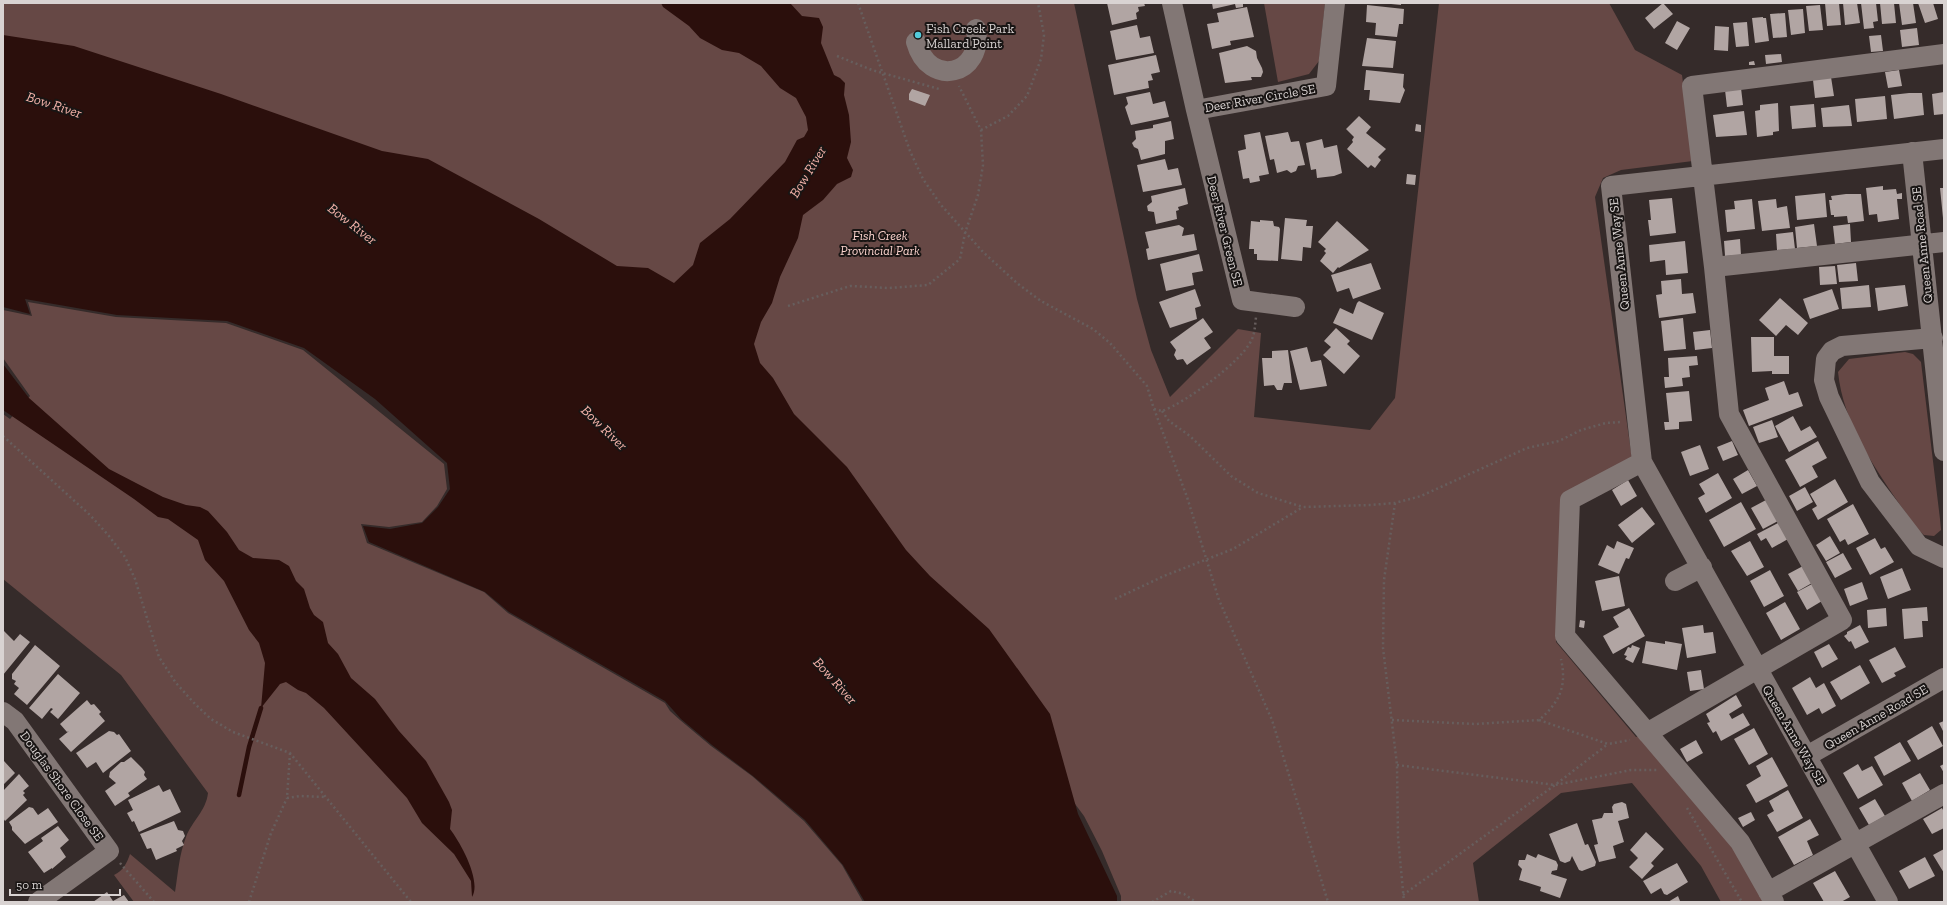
<svg xmlns="http://www.w3.org/2000/svg" width="1947" height="905" viewBox="0 0 1947 905" font-family="'Zilla Slab',serif">
<style>
.green{fill:#664845}
.water{fill:#2b0f0c}
.lines{fill:none;stroke-linecap:round;stroke-linejoin:round}
.stream{stroke:#2b0f0c;stroke-width:4.5}
.building{fill:#b1a5a3}
.path{stroke:#675e5d;stroke-width:2.5;stroke-dasharray:2 3;stroke-linecap:butt}
.minor{stroke:#827775;stroke-width:20}
.poi-dot{fill:#53cbdb;stroke:#191514;stroke-width:1.5}
.labels{text-anchor:middle;dominant-baseline:central;stroke-width:4;stroke-linejoin:round;paint-order:stroke}
.poi-label{font-size:13px;fill:#d9d3d2;stroke:#191514;text-anchor:start}
.street-label{font-size:13px;fill:#d9d3d2;stroke:#191514}
.park-label{font-size:13px;font-style:italic;fill:#fbd3cd;stroke:#191514}
.water-label{font-size:14px;font-style:italic;fill:#f3b2a9;stroke:#191514}
</style>
<rect width="100%" height="100%" fill="#352b2a"/>
<path class="green" d="M 3,3 L 1074,3 L 1137,299 L 1151,350 L 1170,397 L 1238,329 L 1261,333 L 1254,417 L 1370,430 L 1395,398 L 1439,3 L 1609,3 L 1635,50 L 1682,75 L 1693,161 L 1621,170 L 1603,178 L 1595,197 L 1632,459 L 1563,497 L 1556,642 L 1636,737 L 1647,733 L 1774,902 L 1721,902 L 1701,866 L 1632,783 L 1561,793 L 1473,863 L 1479,902 L 1121,902 L 1121,896 L 1102,851 L 1084,816 L 1055,777 L 3,108 Z
M 1264,3 L 1325,3 L 1319,61 L 1309,74 L 1278,82 Z
M 28,302 L 116,317 L 226,323 L 303,350 L 444,464 L 447,489 L 437,506 L 422,522 L 389,527 L 361,524 L 367,543 L 484,592 L 508,613 L 665,703 L 670,711 L 680,720 L 711,746 L 752,776 L 804,821 L 842,865 L 863,902 L 134,902 L 114,875 C 123,871 127,863 130,854 L 175,892 C 178,873 179,855 186,837 C 192,821 206,811 208,793 L 121,675 L 3,579 L 3,414 L 10,419 L 30,396 L 3,358 L 3,310 L 32,316 Z
M 1905,352 L 1913,354 L 1921,362 L 1940,519 L 1941,530 L 1934,536 L 1924,535 L 1917,529 C 1885,482 1844,431 1838,372 L 1849,359 Z"/>
<path class="water" d="M 661,3 L 790,3 L 802,16 L 819,18 L 823,27 L 821,43 L 834,75 L 840,78 L 845,83 L 844,95 L 849,115 L 851,142 L 847,158 L 853,170 L 851,177 L 837,184 L 823,200 L 803,215 L 798,238 L 780,277 L 772,303 L 761,322 L 754,344 L 760,363 L 773,378 L 794,414 L 847,467 L 906,550 L 930,576 L 989,629 L 1050,714 L 1078,814 L 1117,896 L 1117,902 L 865,902 L 843,865 L 805,820 L 753,776 L 712,745 L 681,719 L 665,701 L 509,612 L 485,592 L 369,542 L 363,526 L 390,529 L 422,523 L 438,507 L 450,489 L 447,463 L 375,399 L 304,348 L 227,321 L 117,315 L 25,299 L 30,314 L 3,307 L 3,35 L 74,46 L 221,94 L 382,151 L 428,159 L 539,219 L 617,266 L 648,268 L 674,283 L 693,265 L 700,243 L 730,219 L 785,162 L 797,140 L 804,137 L 808,130 L 806,117 L 796,98 L 780,88 L 761,66 L 739,53 L 722,50 L 700,38 L 689,26 L 663,7 Z
M 3,364 L 29,398 L 109,469 L 163,497 L 186,505 L 200,507 L 208,511 L 227,532 L 239,550 L 253,558 L 279,560 L 289,566 L 296,581 L 304,589 L 310,608 L 314,615 L 323,622 L 328,643 L 338,654 L 351,678 L 375,699 L 399,731 L 426,761 L 449,802 L 452,810 L 450,829 C 460,842 482,881 472,897 L 471,881 L 454,854 L 422,823 L 407,798 L 324,708 L 306,693 L 298,690 L 286,682 L 280,684 L 261,708 L 265,663 L 259,643 L 249,630 L 224,581 L 205,560 L 198,540 L 168,519 L 158,517 L 134,499 L 3,410 Z"/>
<g class="lines">
<path class="stream" d="M 239,795 L 249,747 L 261,708"/>
</g>
<path class="building" d="M 1107,3 L 1144,3 L 1145,6 L 1138,7 L 1139,11 L 1136,13 L 1137,19 L 1112,25 Z
M 1212,3 L 1243,3 L 1243,7 L 1236,8 L 1235,4 L 1213,9 Z
M 1391,3 L 1401,3 L 1401,5 L 1391,4 Z
M 1663,3 L 1673,14 L 1654,29 L 1645,18 Z
M 1825,3 L 1839,3 L 1841,25 L 1827,26 Z
M 1843,3 L 1857,3 L 1860,23 L 1845,25 Z
M 1861,3 L 1876,3 L 1878,21 L 1873,22 L 1874,28 L 1864,29 Z
M 1880,3 L 1894,3 L 1896,23 L 1882,24 Z
M 1899,3 L 1913,3 L 1916,23 L 1902,25 Z
M 1918,3 L 1933,3 L 1938,19 L 1925,23 Z
M 1367,5 L 1404,9 L 1403,24 L 1399,24 L 1397,37 L 1375,35 L 1376,23 L 1366,22 Z
M 1820,5 L 1823,30 L 1809,31 L 1806,6 Z
M 1247,7 L 1254,37 L 1230,41 L 1231,45 L 1212,49 L 1207,24 L 1219,22 L 1217,13 Z
M 1803,9 L 1805,33 L 1791,35 L 1788,10 Z
M 1785,13 L 1787,37 L 1773,38 L 1770,14 Z
M 1763,17 L 1763,18 L 1766,18 L 1769,41 L 1755,43 L 1752,18 Z
M 1677,21 L 1690,28 L 1677,50 L 1665,43 Z
M 1747,22 L 1749,46 L 1736,47 L 1733,23 Z
M 1137,25 L 1140,38 L 1150,36 L 1154,53 L 1116,60 L 1110,31 Z
M 1715,26 L 1729,27 L 1728,51 L 1714,50 Z
M 1917,28 L 1919,45 L 1902,47 L 1900,30 Z
M 1881,35 L 1883,51 L 1871,52 L 1869,36 Z
M 1367,38 L 1396,41 L 1393,68 L 1362,66 Z
M 1247,46 L 1256,51 L 1257,58 L 1262,68 L 1263,72 L 1261,77 L 1251,77 L 1252,80 L 1225,83 L 1219,53 Z
M 1781,54 L 1782,62 L 1766,64 L 1765,55 Z
M 1156,55 L 1160,72 L 1151,74 L 1153,80 L 1148,81 L 1149,88 L 1114,95 L 1108,65 Z
M 1754,61 L 1755,65 L 1749,65 L 1749,62 Z
M 1366,70 L 1404,74 L 1403,87 L 1405,90 L 1400,103 L 1369,100 L 1370,90 L 1364,90 Z
M 1899,70 L 1902,86 L 1888,88 L 1885,72 Z
M 1831,77 L 1834,96 L 1815,98 L 1813,80 Z
M 1741,88 L 1743,105 L 1727,107 L 1725,90 Z
M 912,89 L 930,95 L 925,106 L 909,100 L 909,94 Z
M 1150,92 L 1153,104 L 1165,101 L 1169,117 L 1131,125 L 1125,107 L 1128,104 L 1126,97 Z
M 1944,92 L 1944,114 L 1934,115 L 1932,94 Z
M 1909,93 L 1922,93 L 1924,115 L 1894,119 L 1891,95 Z
M 1885,96 L 1887,119 L 1857,122 L 1855,99 Z
M 1778,103 L 1779,131 L 1773,132 L 1773,135 L 1757,137 L 1755,111 L 1760,110 L 1760,105 Z
M 1814,104 L 1816,127 L 1792,129 L 1790,106 Z
M 1849,105 L 1852,126 L 1823,127 L 1821,108 Z
M 1744,111 L 1747,135 L 1716,137 L 1713,115 Z
M 1359,116 L 1371,127 L 1366,133 L 1386,149 L 1378,157 L 1381,160 L 1375,168 L 1371,165 L 1368,168 L 1347,149 L 1353,142 L 1352,140 L 1354,137 L 1346,129 Z
M 1171,121 L 1174,139 L 1165,141 L 1165,154 L 1141,160 L 1138,149 L 1134,147 L 1132,143 L 1136,139 L 1135,131 L 1153,128 L 1153,125 Z
M 1416,124 L 1421,125 L 1421,132 L 1415,131 Z
M 1260,132 L 1269,174 L 1259,176 L 1260,181 L 1250,183 L 1249,178 L 1243,179 L 1238,151 L 1246,149 L 1244,135 Z
M 1288,132 L 1291,142 L 1299,141 L 1305,165 L 1298,166 L 1296,171 L 1291,173 L 1287,170 L 1277,173 L 1274,159 L 1270,160 L 1265,136 Z
M 1322,139 L 1324,148 L 1337,145 L 1342,173 L 1334,176 L 1317,178 L 1316,169 L 1311,170 L 1306,143 Z
M 1165,159 L 1168,170 L 1178,168 L 1182,185 L 1143,192 L 1137,165 Z
M 1407,174 L 1416,175 L 1415,185 L 1406,184 Z
M 1883,186 L 1883,190 L 1896,189 L 1897,194 L 1902,193 L 1902,199 L 1897,199 L 1899,219 L 1878,222 L 1877,214 L 1869,215 L 1866,188 Z
M 1185,188 L 1188,204 L 1178,207 L 1179,210 L 1176,211 L 1177,219 L 1156,224 L 1154,212 L 1148,211 L 1147,206 L 1152,202 L 1151,196 Z
M 1940,188 L 1944,188 L 1944,218 L 1943,218 Z
M 1825,193 L 1827,217 L 1797,220 L 1795,196 Z
M 1846,194 L 1861,194 L 1864,221 L 1848,223 L 1847,216 L 1834,217 L 1834,215 L 1831,215 L 1829,200 L 1832,200 L 1831,196 Z
M 1672,198 L 1676,233 L 1650,236 L 1648,220 L 1651,220 L 1649,200 Z
M 1752,199 L 1755,229 L 1727,232 L 1725,210 L 1735,209 L 1734,201 Z
M 1776,199 L 1777,208 L 1787,206 L 1790,228 L 1762,231 L 1758,201 Z
M 1285,218 L 1307,220 L 1306,226 L 1313,226 L 1311,248 L 1303,247 L 1302,261 L 1281,259 Z
M 1260,220 L 1273,221 L 1274,226 L 1279,227 L 1280,229 L 1278,261 L 1257,260 L 1257,254 L 1254,254 L 1254,249 L 1249,249 L 1251,221 L 1260,222 Z
M 1337,221 L 1369,250 L 1339,268 L 1338,267 L 1333,273 L 1320,261 L 1326,253 L 1324,251 L 1326,249 L 1318,242 Z
M 1814,224 L 1817,246 L 1797,248 L 1795,227 Z
M 1850,224 L 1851,242 L 1835,244 L 1833,226 Z
M 1179,225 L 1184,228 L 1182,236 L 1194,234 L 1197,250 L 1148,260 L 1146,249 L 1149,248 L 1145,232 Z
M 1793,232 L 1795,249 L 1777,250 L 1776,234 Z
M 1740,239 L 1741,255 L 1725,256 L 1724,241 Z
M 1685,241 L 1688,273 L 1666,275 L 1665,260 L 1650,262 L 1649,245 Z
M 1199,254 L 1203,271 L 1192,273 L 1194,285 L 1166,291 L 1160,264 Z
M 1371,263 L 1381,289 L 1353,299 L 1349,288 L 1337,292 L 1331,275 Z
M 1856,263 L 1858,281 L 1839,282 L 1837,265 Z
M 1835,266 L 1837,284 L 1820,285 L 1819,267 Z
M 1681,279 L 1682,294 L 1693,293 L 1696,313 L 1659,318 L 1656,295 L 1662,294 L 1661,281 Z
M 1869,285 L 1871,307 L 1842,309 L 1840,288 Z
M 1905,285 L 1908,306 L 1878,311 L 1875,288 Z
M 1195,289 L 1201,306 L 1195,308 L 1197,319 L 1170,328 L 1159,302 Z
M 1832,289 L 1839,309 L 1810,319 L 1803,299 Z
M 1780,298 L 1808,323 L 1798,335 L 1786,325 L 1776,336 L 1759,320 Z
M 1359,301 L 1384,313 L 1372,340 L 1333,323 L 1340,308 L 1353,314 L 1357,303 Z
M 1203,318 L 1213,332 L 1204,338 L 1211,348 L 1187,365 L 1183,359 L 1177,360 L 1174,355 L 1176,350 L 1170,342 Z
M 1683,318 L 1686,349 L 1664,351 L 1661,321 Z
M 1336,328 L 1350,341 L 1347,344 L 1360,356 L 1344,374 L 1323,355 L 1331,347 L 1324,341 Z
M 1710,330 L 1712,348 L 1695,350 L 1693,332 Z
M 1751,337 L 1774,337 L 1774,356 L 1789,356 L 1789,374 L 1772,374 L 1772,371 L 1752,372 Z
M 1307,347 L 1311,362 L 1321,360 L 1327,386 L 1300,390 L 1290,351 Z
M 1288,350 L 1292,383 L 1284,383 L 1282,390 L 1277,390 L 1274,385 L 1264,386 L 1262,358 L 1272,358 L 1272,351 Z
M 1697,356 L 1698,365 L 1689,366 L 1690,377 L 1682,378 L 1683,386 L 1665,388 L 1664,377 L 1669,377 L 1668,358 Z
M 1784,381 L 1789,395 L 1798,392 L 1803,406 L 1749,426 L 1743,410 L 1769,400 L 1765,388 Z
M 1689,391 L 1692,421 L 1679,422 L 1679,429 L 1665,430 L 1664,422 L 1669,422 L 1666,393 Z
M 1793,416 L 1801,431 L 1810,426 L 1817,437 L 1789,452 L 1775,426 Z
M 1772,420 L 1778,437 L 1759,443 L 1753,427 Z
M 1732,441 L 1738,455 L 1723,461 L 1717,447 Z
M 1818,441 L 1827,458 L 1812,466 L 1818,477 L 1800,487 L 1785,460 Z
M 1700,445 L 1709,469 L 1690,476 L 1681,452 Z
M 1748,470 L 1757,486 L 1742,494 L 1733,479 Z
M 1718,473 L 1732,498 L 1706,513 L 1698,498 L 1705,494 L 1699,484 Z
M 1835,479 L 1848,502 L 1818,520 L 1812,509 L 1817,506 L 1810,494 Z
M 1628,480 L 1637,496 L 1621,506 L 1612,490 Z
M 1805,487 L 1813,502 L 1797,511 L 1789,496 Z
M 1766,500 L 1778,521 L 1763,529 L 1751,508 Z
M 1741,502 L 1756,529 L 1724,547 L 1709,520 Z
M 1853,504 L 1869,534 L 1848,545 L 1845,539 L 1840,542 L 1827,519 Z
M 1642,507 L 1655,524 L 1632,543 L 1618,525 Z
M 1778,523 L 1788,539 L 1772,548 L 1766,538 L 1761,541 L 1757,534 Z
M 1830,536 L 1840,553 L 1826,561 L 1816,545 Z
M 1875,538 L 1881,549 L 1885,547 L 1894,562 L 1870,575 L 1856,548 Z
M 1617,541 L 1634,548 L 1629,559 L 1626,558 L 1619,574 L 1598,565 L 1607,545 L 1614,549 Z
M 1750,541 L 1764,567 L 1747,576 L 1731,551 Z
M 1843,553 L 1852,569 L 1835,578 L 1826,562 Z
M 1803,566 L 1812,583 L 1798,591 L 1788,574 Z
M 1902,568 L 1911,590 L 1888,599 L 1880,577 Z
M 1770,570 L 1784,596 L 1764,607 L 1750,581 Z
M 1619,576 L 1625,606 L 1602,611 L 1595,581 Z
M 1862,582 L 1868,599 L 1850,606 L 1844,589 Z
M 1812,584 L 1822,601 L 1807,610 L 1797,592 Z
M 1785,602 L 1800,629 L 1781,640 L 1766,613 Z
M 1927,607 L 1928,621 L 1922,621 L 1923,637 L 1904,639 L 1902,609 Z
M 1629,608 L 1645,636 L 1613,654 L 1603,636 L 1619,627 L 1613,617 Z
M 1886,608 L 1887,626 L 1868,628 L 1867,610 Z
M 1580,620 L 1585,621 L 1584,628 L 1579,627 Z
M 1703,625 L 1704,633 L 1713,632 L 1716,653 L 1687,658 L 1682,628 Z
M 1860,625 L 1869,642 L 1855,649 L 1851,641 L 1849,642 L 1844,636 L 1847,634 L 1847,632 Z
M 4,631 L 14,641 L 20,634 L 30,642 L 3,675 L 3,633 Z
M 1646,641 L 1665,644 L 1665,641 L 1682,644 L 1677,670 L 1642,663 Z
M 1829,644 L 1838,659 L 1822,668 L 1814,652 Z
M 35,645 L 60,666 L 27,705 L 14,694 L 19,688 L 14,684 L 16,681 L 12,679 L 12,674 Z
M 1632,645 L 1640,648 L 1633,663 L 1625,659 L 1627,656 L 1624,655 L 1628,647 L 1631,648 Z
M 1895,647 L 1906,667 L 1894,673 L 1896,676 L 1882,683 L 1869,660 Z
M 1860,665 L 1870,683 L 1841,700 L 1830,682 Z
M 1701,670 L 1704,689 L 1690,691 L 1687,672 Z
M 58,674 L 80,693 L 58,719 L 50,712 L 53,709 L 51,708 L 42,719 L 29,708 Z
M 1810,677 L 1816,688 L 1824,683 L 1836,706 L 1822,714 L 1819,708 L 1807,715 L 1792,688 Z
M 1736,695 L 1742,706 L 1729,714 L 1732,719 L 1743,713 L 1750,725 L 1721,741 L 1716,731 L 1713,733 L 1707,723 L 1710,722 L 1706,714 Z
M 87,700 L 91,705 L 94,704 L 101,712 L 99,714 L 105,721 L 71,752 L 59,739 L 69,731 L 67,732 L 60,724 Z
M 1944,721 L 1944,733 L 1939,723 Z
M 1932,726 L 1943,746 L 1918,760 L 1907,741 Z
M 1754,728 L 1768,754 L 1749,765 L 1734,739 Z
M 109,731 L 114,732 L 117,735 L 119,734 L 131,751 L 103,773 L 96,762 L 87,768 L 76,753 Z
M 1696,740 L 1703,753 L 1687,762 L 1680,749 Z
M 1900,742 L 1911,761 L 1884,776 L 1874,757 Z
M 131,757 L 142,768 L 145,772 L 144,775 L 147,779 L 128,793 L 130,796 L 115,806 L 105,791 L 116,783 L 109,777 L 110,772 L 121,762 L 124,762 Z
M 1772,757 L 1788,786 L 1756,803 L 1746,785 L 1761,776 L 1756,766 Z
M 4,761 L 15,773 L 3,785 L 3,762 Z
M 1858,764 L 1862,771 L 1872,766 L 1883,785 L 1858,799 L 1843,773 Z
M 1944,764 L 1944,773 L 1940,766 Z
M 1920,773 L 1930,790 L 1912,801 L 1902,783 Z
M 19,774 L 29,786 L 23,791 L 25,793 L 23,795 L 27,800 L 5,821 L 3,818 L 3,791 Z
M 159,785 L 163,792 L 170,789 L 181,812 L 139,832 L 134,821 L 132,822 L 127,813 L 133,810 L 128,800 Z
M 1788,790 L 1803,818 L 1777,832 L 1767,815 L 1774,811 L 1769,801 Z
M 1875,799 L 1885,816 L 1869,825 L 1859,808 Z
M 1622,802 L 1626,804 L 1629,818 L 1618,821 L 1624,842 L 1613,846 L 1616,858 L 1599,862 L 1594,845 L 1598,844 L 1592,820 L 1602,818 L 1604,813 L 1613,813 L 1612,807 L 1614,804 Z
M 29,807 L 33,808 L 38,815 L 48,808 L 58,822 L 25,844 L 12,830 L 12,827 L 9,822 Z
M 1942,808 L 1944,812 L 1944,828 L 1932,834 L 1923,819 Z
M 1751,812 L 1755,820 L 1743,827 L 1738,818 Z
M 1810,819 L 1819,835 L 1807,841 L 1813,855 L 1794,865 L 1778,837 Z
M 174,821 L 178,830 L 183,831 L 185,836 L 182,841 L 184,845 L 176,849 L 177,851 L 156,860 L 151,848 L 147,849 L 140,834 Z
M 1577,823 L 1585,845 L 1588,844 L 1596,862 L 1595,866 L 1582,871 L 1579,870 L 1572,856 L 1570,861 L 1565,863 L 1560,861 L 1549,834 Z
M 58,826 L 69,840 L 60,848 L 66,857 L 52,869 L 52,868 L 44,873 L 28,852 L 43,841 L 41,838 Z
M 1646,832 L 1664,849 L 1651,863 L 1654,866 L 1642,879 L 1629,867 L 1638,858 L 1630,850 Z
M 1944,849 L 1944,873 L 1933,855 Z
M 1527,854 L 1536,858 L 1538,854 L 1556,861 L 1558,865 L 1557,870 L 1552,871 L 1551,874 L 1567,879 L 1560,898 L 1540,891 L 1541,887 L 1519,880 L 1522,869 L 1518,865 L 1519,860 L 1525,860 Z
M 1925,857 L 1935,876 L 1909,889 L 1899,871 Z
M 1677,863 L 1688,882 L 1667,895 L 1664,894 L 1661,888 L 1651,894 L 1643,881 Z
M 1835,871 L 1850,897 L 1841,902 L 1824,902 L 1813,883 Z
M 107,892 L 113,901 L 124,895 L 129,902 L 93,902 Z
M 1678,896 L 1680,901 L 1686,902 L 1668,902 Z"/>
<g class="lines">
<path class="path" d="M 858,3 L 910,151 L 923,179 L 941,205 L 983,252 L 1018,284 L 1041,301 L 1093,329 L 1110,343 L 1147,386 L 1153,406 L 1187,497 L 1219,600 L 1272,720 L 1328,902
M 837,56 L 872,70 L 939,89
M 981,130 L 1008,116 L 1027,96 L 1041,59 L 1044,35 L 1038,3
M 788,306 L 850,286 L 889,288 L 928,285 L 960,259 L 965,233 L 978,195 L 983,165 L 981,130 L 959,86
M 1154,409 L 1162,411 C 1185,403 1243,361 1252,339 C 1255,332 1255,325 1256,317
M 1162,411 L 1169,421 L 1190,436 L 1231,476 L 1258,493 L 1303,507 L 1371,505 L 1395,503 L 1421,496 L 1527,448 L 1559,441 L 1581,430 L 1606,423 L 1621,422
M 3,436 L 90,515 L 109,536 L 125,557 L 135,579 L 159,657 L 176,683 L 195,704 L 211,719 L 233,732 L 290,753 L 411,902
M 1395,503 L 1384,580 L 1383,648 L 1397,765 L 1398,837 L 1404,902
M 1115,599 L 1164,576 L 1233,549 L 1303,507
M 1392,720 L 1475,724 L 1539,720 C 1560,702 1567,686 1561,659
M 1539,720 L 1608,744 L 1630,740
M 290,753 L 287,798 L 300,796 L 326,797
M 1397,765 L 1555,785 L 1631,770 L 1658,770
M 1687,808 L 1742,902
M 120,863 L 154,902
M 1403,895 L 1555,785 L 1608,744
M 249,902 L 271,833 L 287,798
M 1152,902 L 1171,891 L 1184,894 L 1196,902"/>
<path class="minor" d="M 1172,3 L 1196,110 L 1326,86 L 1335,3
M 916,42 C 929,89 984,75 976,29
M 1196,110 L 1242,300 L 1295,307
M 1912,152 L 1944,451
M 1714,267 L 1944,242
M 1933,338 L 1842,346 L 1832,351 L 1826,359 L 1824,380 L 1829,397 L 1870,482 L 1919,546 L 1944,558
M 1642,462 L 1570,500 L 1565,636 L 1740,842 L 1774,902
M 1675,581 L 1702,567
M 3,712 L 15,721 L 109,851 L 38,902
M 1647,733 L 1842,620 L 1729,414 L 1714,267 L 1692,86 L 1944,54
M 1807,756 L 1944,678
M 1768,892 L 1944,794
M 1888,902 L 1642,462 L 1611,186 L 1944,149"/>
</g>
<circle class="poi-dot" cx="918" cy="35" r="4"/>
<g class="labels">
<g class="poi-label">
<text x="926" y="28">Fish Creek Park<tspan x="926" dy="15">Mallard Point</tspan></text>
</g>
<g class="street-label">
<text transform="translate(1260 98) rotate(-10)">Deer River Circle SE</text>
<text transform="translate(1225 231) rotate(76)">Deer River Green SE</text>
<text transform="translate(1922 245) rotate(-96)">Queen Anne Road SE</text>
<text transform="translate(1619 254) rotate(-96)">Queen Anne Way SE</text>
<text transform="translate(1876 717) rotate(-30)">Queen Anne Road SE</text>
<text transform="translate(1794 735) rotate(60)">Queen Anne Way SE</text>
<text transform="translate(62 786) rotate(54)">Douglas Shore Close SE</text>
</g>
<g class="park-label">
<text x="880" y="235">Fish Creek<tspan x="880" dy="15">Provincial Park</tspan></text>
</g>
<g class="water-label">
<text transform="translate(54 105) rotate(18)">Bow River</text>
<text transform="translate(808 172) rotate(-59)">Bow River</text>
<text transform="translate(352 224) rotate(38)">Bow River</text>
<text transform="translate(604 428) rotate(44)">Bow River</text>
<text transform="translate(835 681) rotate(48)">Bow River</text>
</g>
</g>
<rect width="1947" height="905" fill="none" stroke="#d9d3d2" stroke-width="8"/>
<path d="M10 889v6h110v-6" fill="none" stroke="#d9d3d2" stroke-width="2"/>
<text x="16" y="889" font-size="12" fill="#d9d3d2" stroke="#191514" stroke-width="3" paint-order="stroke">50 m</text>
</svg>
